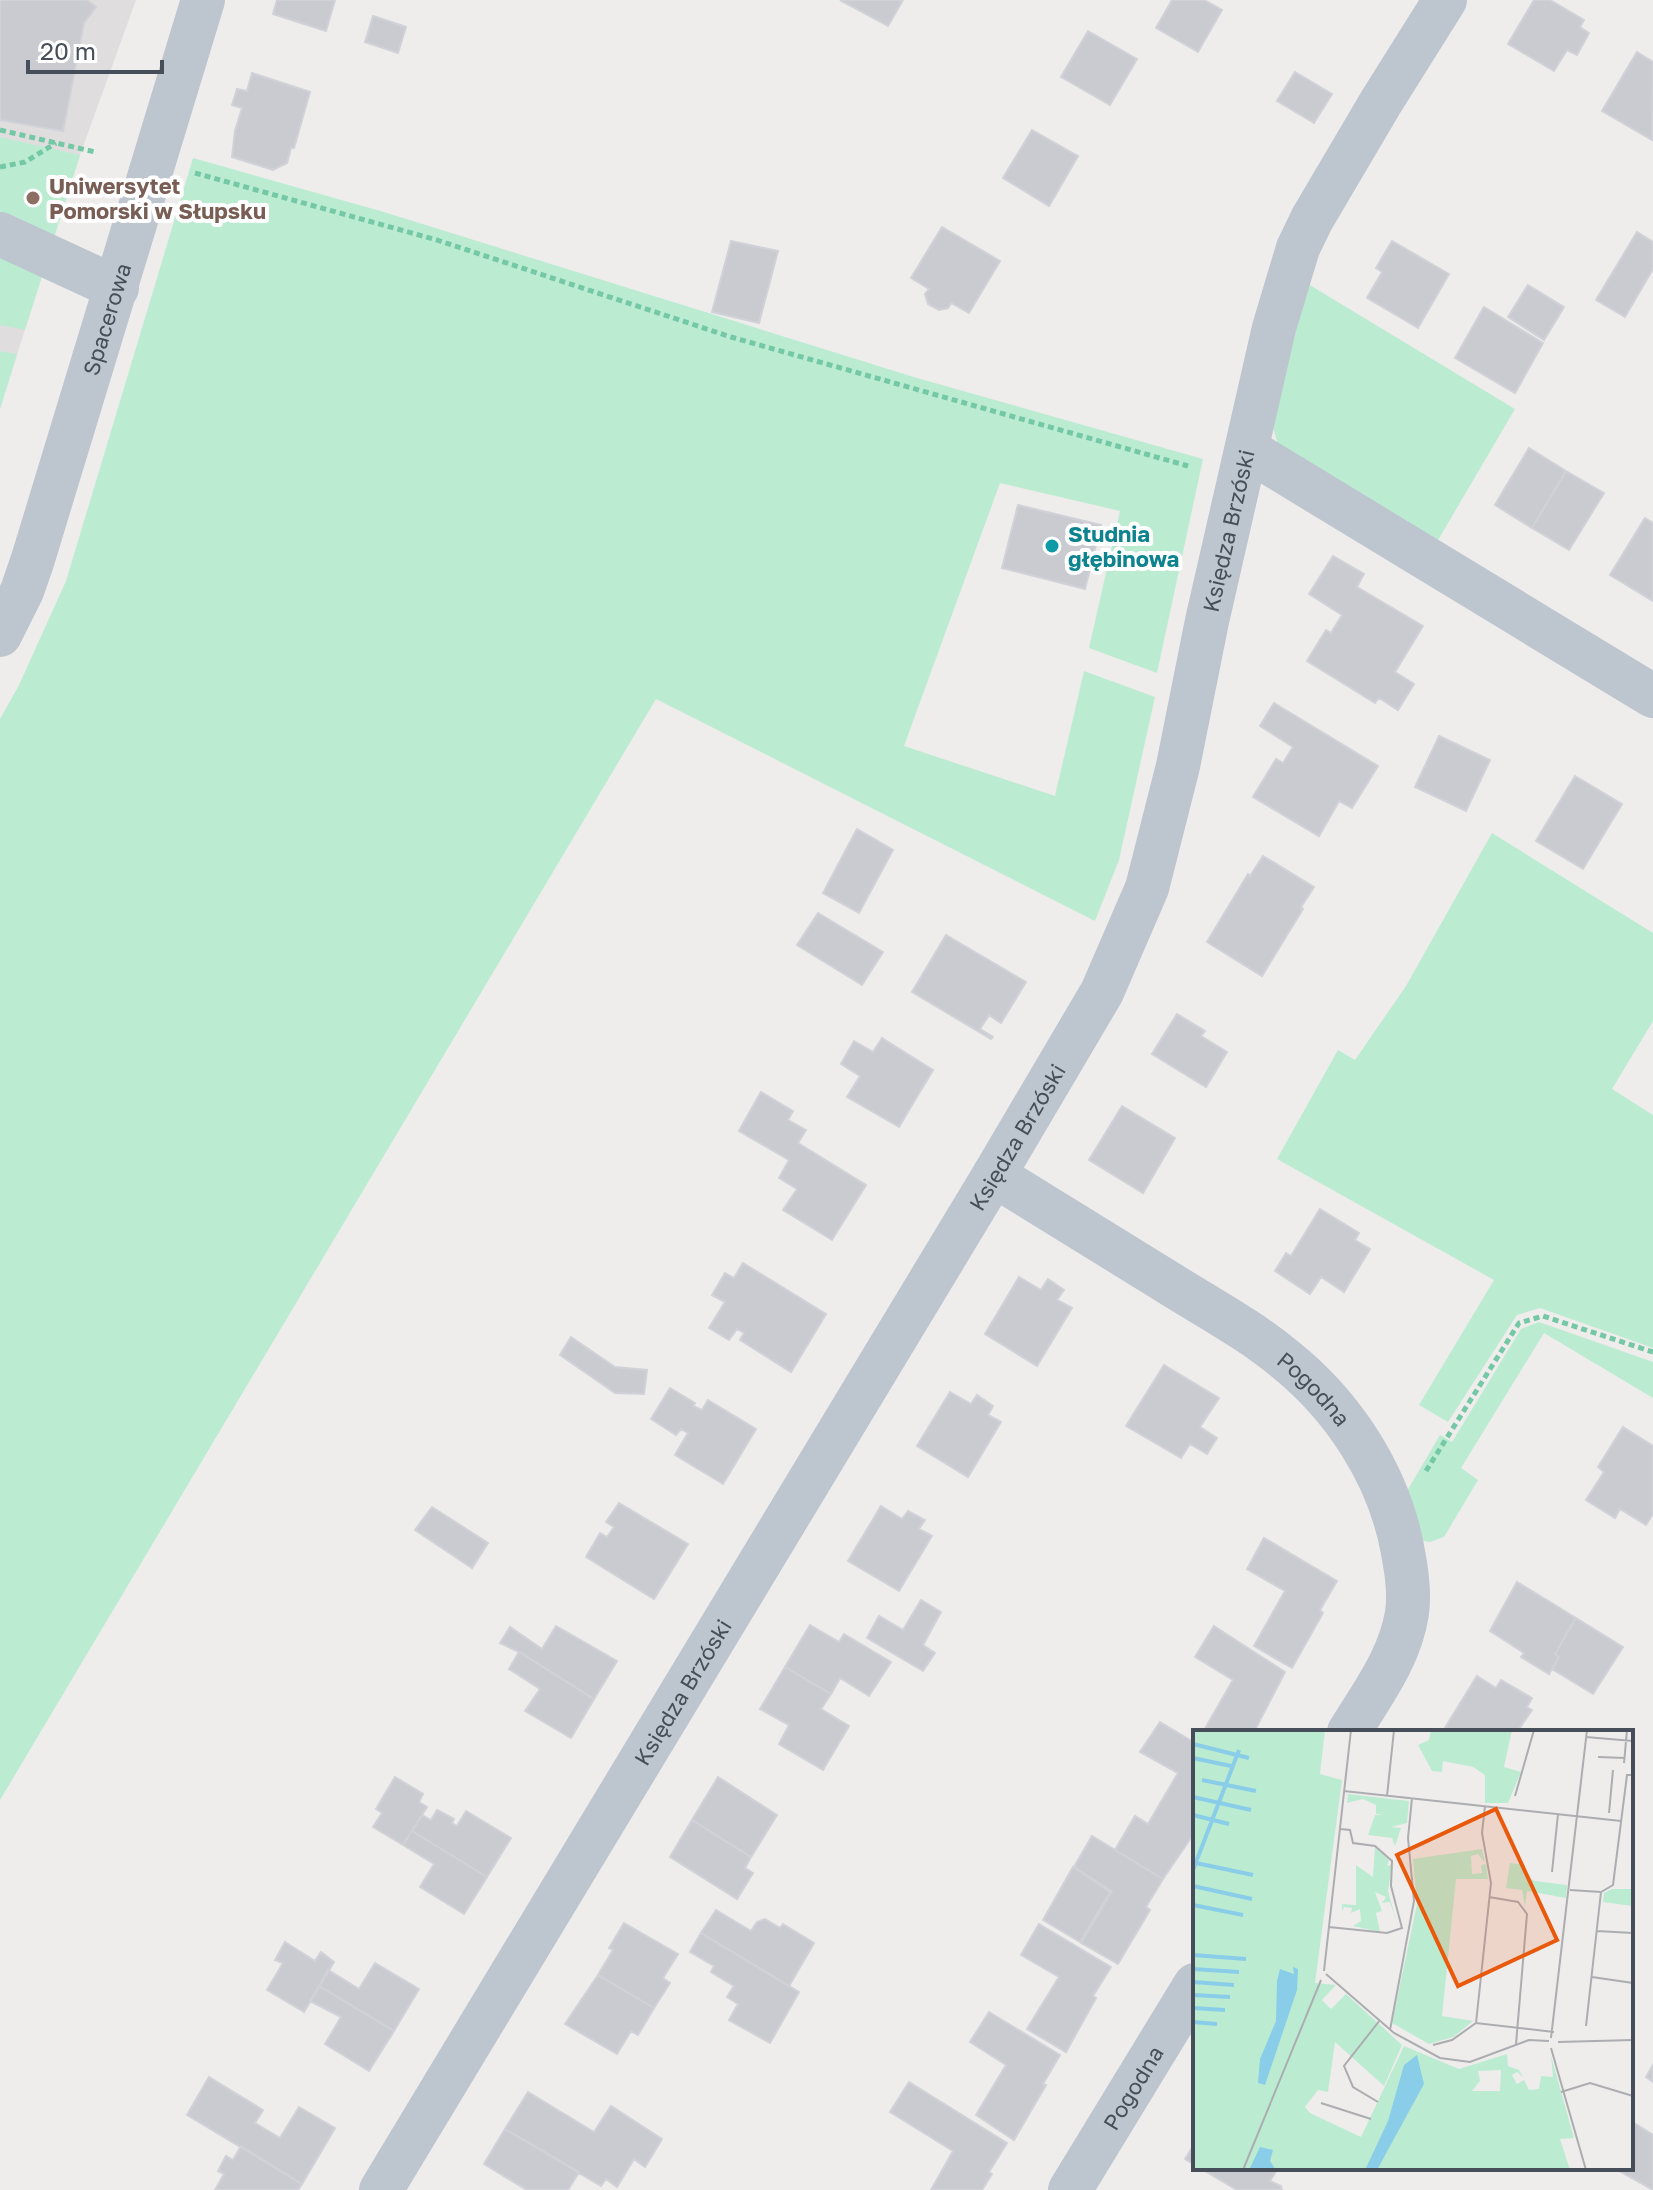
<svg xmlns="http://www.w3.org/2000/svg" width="1653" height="2190" viewBox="0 0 1653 2190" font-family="'Golos Text',sans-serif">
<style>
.education{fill:#e0ddde}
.green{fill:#bbecd2}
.building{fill:#c9cbd1;stroke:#d0d2d8;stroke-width:2}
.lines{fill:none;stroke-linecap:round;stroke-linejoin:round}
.path{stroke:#75c8a5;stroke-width:5;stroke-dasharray:6 4;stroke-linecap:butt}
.minor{stroke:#bdc5ce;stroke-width:44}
.education-dot{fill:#8d6e63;stroke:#fff;stroke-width:3}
.culture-dot{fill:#0f9aa8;stroke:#fff;stroke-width:3}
.labels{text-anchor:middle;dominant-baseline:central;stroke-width:8;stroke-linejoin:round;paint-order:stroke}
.education-label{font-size:22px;font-weight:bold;fill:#785e54;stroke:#fff;text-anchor:start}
.street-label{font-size:22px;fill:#454e59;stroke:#fff}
.culture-label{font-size:22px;font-weight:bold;fill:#0d838f;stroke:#fff;text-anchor:start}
.inset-river{fill:none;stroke:#89cde8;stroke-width:4}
.inset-road{fill:none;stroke:#abadb1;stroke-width:2}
.view{fill:#e8590c;fill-opacity:0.15;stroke:#e8590c;stroke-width:4}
.inset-edge{fill:none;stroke:#454e59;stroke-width:4}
</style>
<rect width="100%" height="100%" fill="#efecec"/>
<path class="education" d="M 0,0 L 136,0 L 80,155 L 0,409 Z"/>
<path class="green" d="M 0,137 L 80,155 L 53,241 L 0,218 Z
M 193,158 L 384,212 L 917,378 L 1203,459 L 1157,673 L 1089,648 L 1120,511 L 1000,483 L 904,746 L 1055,796 L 1084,671 L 1155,697 L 1119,860 L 1095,921 L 656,699 L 0,1800 L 0,719 L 19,685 L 66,581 Z
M 0,254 L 43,273 L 25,330 L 0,325 Z
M 1308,284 L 1515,409 L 1434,547 L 1278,444 L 1272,424 Z
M 0,351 L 17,354 L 0,409 Z
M 1492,833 L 1653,933 L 1653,1021 L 1612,1089 L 1653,1115 L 1653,1348 L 1540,1308 L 1517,1315 L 1448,1422 L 1419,1405 L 1494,1280 L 1277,1159 L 1338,1050 L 1355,1060 L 1406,986 Z
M 1539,1322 L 1653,1362 L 1653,1398 L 1544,1333 L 1461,1468 L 1478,1480 L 1444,1537 L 1430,1542 L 1418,1540 L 1404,1496 L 1440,1435 L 1452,1442 L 1521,1329 Z"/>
<path class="building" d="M 0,0 L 87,0 L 96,7 L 84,23 L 63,131 L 0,120 Z
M 277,0 L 335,0 L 326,31 L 273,14 Z
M 840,0 L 903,0 L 888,26 Z
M 1172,0 L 1204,0 L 1222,10 L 1198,52 L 1156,28 Z
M 1534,0 L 1550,0 L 1584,20 L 1580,27 L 1589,33 L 1577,55 L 1567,50 L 1554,71 L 1508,44 Z
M 373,16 L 406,27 L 398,53 L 365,42 Z
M 1088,31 L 1137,59 L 1110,105 L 1061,77 Z
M 1637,52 L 1653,62 L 1652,140 L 1602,111 Z
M 1295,72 L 1332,94 L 1314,123 L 1277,101 Z
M 252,73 L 310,92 L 294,148 L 291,148 L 287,163 L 273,170 L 232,157 L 235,131 L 242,108 L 232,105 L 237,89 L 247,91 Z
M 1032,130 L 1078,156 L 1049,206 L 1003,178 Z
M 942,227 L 1000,261 L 969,313 L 951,303 L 948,308 L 939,310 L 928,304 L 925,294 L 929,289 L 911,278 Z
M 1637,232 L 1653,242 L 1653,269 L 1625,317 L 1596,300 Z
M 731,241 L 778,251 L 759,323 L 712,312 Z
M 1392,241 L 1449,274 L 1418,328 L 1367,298 L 1382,272 L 1376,268 Z
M 1528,285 L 1564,307 L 1544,340 L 1508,317 Z
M 1484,307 L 1543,343 L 1515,393 L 1455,358 Z
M 1529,448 L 1566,471 L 1532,528 L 1495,505 Z
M 1566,471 L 1604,493 L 1569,550 L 1532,528 Z
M 1018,505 L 1101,525 L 1085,589 L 1002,568 Z
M 1645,518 L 1653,523 L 1653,601 L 1610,575 Z
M 1333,556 L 1364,574 L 1357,587 L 1423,626 L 1395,672 L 1414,684 L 1398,710 L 1379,698 L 1375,703 L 1307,661 L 1326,630 L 1331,633 L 1342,615 L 1309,594 Z
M 1274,703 L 1378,766 L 1352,808 L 1339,801 L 1319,836 L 1253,797 L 1276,759 L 1283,763 L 1293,747 L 1260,726 Z
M 1439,736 L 1490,760 L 1466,811 L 1415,787 Z
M 1575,776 L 1622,804 L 1583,869 L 1536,841 Z
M 857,829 L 893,850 L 859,913 L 823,893 Z
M 1263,856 L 1314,887 L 1301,907 L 1303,909 L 1262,976 L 1207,942 L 1248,874 L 1250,876 Z
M 818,913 L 883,952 L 862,985 L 797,945 Z
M 946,935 L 1026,982 L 1001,1023 L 989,1015 L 980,1029 L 993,1037 L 991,1039 L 912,992 Z
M 1177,1014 L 1205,1031 L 1201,1036 L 1227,1052 L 1206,1087 L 1152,1054 Z
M 882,1038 L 933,1070 L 899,1127 L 847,1097 L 860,1076 L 841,1064 L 854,1041 L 873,1052 Z
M 761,1092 L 793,1111 L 788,1120 L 806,1130 L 798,1143 L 866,1185 L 832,1240 L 783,1210 L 797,1189 L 779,1178 L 789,1160 L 739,1131 Z
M 1122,1106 L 1175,1138 L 1143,1193 L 1089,1160 Z
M 1320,1209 L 1359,1233 L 1355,1240 L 1370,1249 L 1344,1292 L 1321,1277 L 1310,1294 L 1275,1271 L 1286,1253 L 1291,1256 Z
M 743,1263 L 826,1314 L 791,1372 L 740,1340 L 744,1333 L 737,1329 L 729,1340 L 709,1328 L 725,1302 L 712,1295 L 725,1273 L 734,1278 Z
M 1019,1277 L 1041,1290 L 1048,1279 L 1064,1290 L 1057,1300 L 1072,1308 L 1037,1366 L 985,1334 Z
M 571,1337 L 615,1367 L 647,1370 L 644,1394 L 615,1393 L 560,1355 Z
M 1164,1365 L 1219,1398 L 1200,1427 L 1217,1438 L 1207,1454 L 1190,1444 L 1181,1458 L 1126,1426 Z
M 670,1388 L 695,1403 L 693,1406 L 702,1410 L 708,1400 L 756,1429 L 723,1484 L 675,1455 L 688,1433 L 681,1429 L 676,1435 L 651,1419 Z
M 950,1392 L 971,1404 L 977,1395 L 993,1406 L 988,1415 L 1001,1422 L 968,1477 L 917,1446 Z
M 1623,1427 L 1653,1446 L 1653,1514 L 1646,1525 L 1620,1509 L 1615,1518 L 1586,1500 L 1604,1472 L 1598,1467 Z
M 619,1503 L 688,1544 L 654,1599 L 586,1557 L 600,1533 L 607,1537 L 614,1527 L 606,1522 Z
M 881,1506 L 902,1519 L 908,1511 L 925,1520 L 919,1529 L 932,1536 L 899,1591 L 848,1561 Z
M 432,1507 L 488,1543 L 472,1568 L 415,1530 Z
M 1264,1538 L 1337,1581 L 1320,1610 L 1323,1613 L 1292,1668 L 1254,1646 L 1285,1591 L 1247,1569 Z
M 1517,1582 L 1576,1618 L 1555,1654 L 1559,1657 L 1549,1674 L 1521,1657 L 1524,1653 L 1490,1631 Z
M 921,1600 L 941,1612 L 923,1645 L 935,1653 L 923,1671 L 867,1638 L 879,1616 L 903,1630 Z
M 1576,1618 L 1623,1647 L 1593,1694 L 1552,1669 L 1559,1657 L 1555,1654 Z
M 810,1625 L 839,1642 L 844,1634 L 891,1662 L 869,1696 L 840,1678 L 831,1694 L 785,1667 Z
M 556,1626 L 617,1661 L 594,1699 L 521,1653 L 500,1643 L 510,1627 L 542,1649 Z
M 1214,1626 L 1285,1672 L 1254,1732 L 1203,1732 L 1233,1680 L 1195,1657 Z
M 519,1652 L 594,1699 L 571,1738 L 525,1711 L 540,1689 L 509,1669 Z
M 785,1667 L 831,1694 L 821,1709 L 849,1726 L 823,1770 L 779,1744 L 789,1725 L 760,1709 Z
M 1477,1676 L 1496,1688 L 1501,1680 L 1532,1698 L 1527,1707 L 1532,1710 L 1517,1732 L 1443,1731 Z
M 1160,1722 L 1195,1743 L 1195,1832 L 1163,1879 L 1115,1850 L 1135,1816 L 1148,1824 L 1178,1773 L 1140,1752 Z
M 395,1777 L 423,1794 L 419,1802 L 427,1807 L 403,1845 L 373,1827 L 382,1813 L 376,1809 Z
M 718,1777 L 777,1815 L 751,1857 L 692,1820 Z
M 437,1810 L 454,1819 L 452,1823 L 457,1826 L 466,1811 L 511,1838 L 487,1877 L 412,1831 L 422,1815 L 431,1820 Z
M 692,1820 L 751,1857 L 745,1868 L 753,1873 L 737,1899 L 670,1857 Z
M 412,1831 L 487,1877 L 464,1914 L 420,1887 L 434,1864 L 403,1845 Z
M 1092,1836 L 1163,1879 L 1146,1907 L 1150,1910 L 1118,1964 L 1081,1943 L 1112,1891 L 1074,1867 Z
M 1073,1867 L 1110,1892 L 1080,1942 L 1043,1920 Z
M 716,1910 L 751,1931 L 757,1922 L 765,1919 L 780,1928 L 783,1924 L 814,1943 L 789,1986 L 701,1933 Z
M 624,1923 L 678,1954 L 663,1978 L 670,1983 L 654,2008 L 598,1975 L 613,1950 L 609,1948 Z
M 1039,1924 L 1111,1967 L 1093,1996 L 1096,1998 L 1066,2052 L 1027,2029 L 1059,1977 L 1021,1955 Z
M 701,1933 L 799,1992 L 770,2043 L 729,2020 L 738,2004 L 727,1997 L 734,1986 L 711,1972 L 714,1966 L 690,1952 Z
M 285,1942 L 315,1961 L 321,1952 L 334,1962 L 304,2012 L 267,1990 L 283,1963 L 275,1960 Z
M 375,1963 L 419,1989 L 394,2031 L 319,1986 L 328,1970 L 359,1989 Z
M 598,1975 L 654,2008 L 638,2035 L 631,2031 L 617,2054 L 565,2024 Z
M 319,1986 L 394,2031 L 369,2071 L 325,2044 L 341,2017 L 310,2001 Z
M 989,2012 L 1060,2055 L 1043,2084 L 1046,2085 L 1014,2140 L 976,2115 L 1006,2065 L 970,2042 Z
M 1653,2065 L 1653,2082 L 1646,2077 Z
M 209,2077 L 263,2110 L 255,2123 L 280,2138 L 299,2107 L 335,2128 L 302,2184 L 187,2115 Z
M 909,2082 L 1007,2143 L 989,2172 L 992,2174 L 982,2190 L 931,2190 L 953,2151 L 890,2112 Z
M 528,2092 L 594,2132 L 611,2106 L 662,2139 L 645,2167 L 634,2159 L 617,2187 L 606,2179 L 601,2186 L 505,2129 Z
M 1631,2121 L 1653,2135 L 1653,2190 L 1614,2168 L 1631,2168 Z
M 505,2129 L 579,2172 L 568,2190 L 527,2190 L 484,2164 Z
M 1195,2143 L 1195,2165 L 1185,2159 Z
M 241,2146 L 302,2184 L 298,2190 L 215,2190 L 224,2174 L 218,2171 L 226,2156 L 233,2160 Z
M 1200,2168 L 1278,2168 L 1270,2181 L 1281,2186 L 1282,2190 L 1237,2190 Z"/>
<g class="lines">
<path class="path" d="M 0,130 L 95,152
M 0,167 L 25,162 L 56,143
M 195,173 L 437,240 L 731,337 L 1188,466
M 1426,1471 L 1519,1323 L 1543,1316 L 1653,1352"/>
<g class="minor">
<path d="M 0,234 L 117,288"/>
<path d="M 1248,450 L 1653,696"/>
<path id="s1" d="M 0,635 L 22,591 L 33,559 L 203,0"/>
<path id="s2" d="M 994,1175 C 1051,1210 1108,1245 1164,1280 C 1205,1306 1249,1329 1286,1360 C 1343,1406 1388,1474 1402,1547 C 1406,1568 1410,1591 1407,1613 C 1400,1658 1372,1694 1349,1732"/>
<path id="s3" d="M 381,2190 L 994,1175 L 1102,992 L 1147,888 L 1178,766 L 1207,621 L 1274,328 L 1298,248 L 1312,219 L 1381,102 L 1445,0"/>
<path id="s4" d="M 1070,2190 L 1195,1985"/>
</g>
</g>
<circle class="education-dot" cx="33" cy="198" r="8"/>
<circle class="culture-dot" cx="1052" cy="546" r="8"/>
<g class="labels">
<g class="education-label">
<text x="49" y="185">Uniwersytet<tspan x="49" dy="25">Pomorski w Słupsku</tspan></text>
</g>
<g class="street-label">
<text stroke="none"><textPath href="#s1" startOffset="334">Spacerowa</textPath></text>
<text stroke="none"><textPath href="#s3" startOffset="1878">Księdza Brzóski</textPath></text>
<text stroke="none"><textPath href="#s3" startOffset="1230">Księdza Brzóski</textPath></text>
<text stroke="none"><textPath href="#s2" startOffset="386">Pogodna</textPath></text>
<text stroke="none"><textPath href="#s3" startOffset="582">Księdza Brzóski</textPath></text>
<text stroke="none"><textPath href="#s4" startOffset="120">Pogodna</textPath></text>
</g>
<g class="culture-label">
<text x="1068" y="533">Studnia<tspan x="1068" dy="25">głębinowa</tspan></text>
</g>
</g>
<g transform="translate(1193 1730)">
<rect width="440" height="440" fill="#efecec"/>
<path d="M 0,0 L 132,0 L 127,44 L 149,50 L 122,253 L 143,255 L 129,270 L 138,279 L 153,264 L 209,315 L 191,356 L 142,312 L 135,362 L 125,360 L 112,377 L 117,383 L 168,407 L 211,316 L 266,339 L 314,324 L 315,336 L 326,340 L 330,347 L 324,342 L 319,345 L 324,354 L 331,350 L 336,360 L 346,359 L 348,346 L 360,347 L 358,326 L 381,408 L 367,409 L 377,440 L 0,440 ZM 308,340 L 307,361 L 279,361 L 287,351 L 285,341 ZM 238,0 L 319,0 L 311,37 L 328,42 L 315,73 L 292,73 L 292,45 L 280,37 L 250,31 L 249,42 L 239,41 L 225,15 L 236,10 ZM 155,64 L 216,71 L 214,93 L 198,97 L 208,98 L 202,116 L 199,108 L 175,105 L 182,85 L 190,85 L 183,84 L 183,75 L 170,69 L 154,73 ZM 182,117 L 196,130 L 194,136 L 199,135 L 195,161 L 203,190 L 197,172 L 189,173 L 193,167 L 182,162 L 189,181 L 183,183 L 187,202 L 160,196 L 168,191 L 167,179 L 158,183 L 159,178 L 151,177 L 149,181 L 149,174 L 163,175 L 163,135 L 180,147 ZM 289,119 L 292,133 L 285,124 L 278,126 L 279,144 L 289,143 L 288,135 L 293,134 L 295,149 L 263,149 L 249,286 L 280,291 L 260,307 L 236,314 L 199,293 L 224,174 L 220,129 ZM 317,133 L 332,135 L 331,145 L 342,151 L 374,155 L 373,168 L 334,161 L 332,177 L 329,160 L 313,158 ZM 419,159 L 440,159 L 440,176 L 410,172 L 411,163 Z" fill="#bbecd2" fill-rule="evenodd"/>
<path d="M 100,237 L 105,239 L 104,260 L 72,355 L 65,353 L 67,329 L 83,291 L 84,251 L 87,239 L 101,244 ZM 224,325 L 231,354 L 184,440 L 172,440 L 195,391 L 211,335 ZM 67,417 L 80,420 L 77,431 L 83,440 L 56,440 Z" fill="#89cde8"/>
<path class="inset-river" d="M 0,14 L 56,28M 0,28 L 38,36M 9,50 L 63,61M 0,67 L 58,80M 0,85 L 36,94M 3,133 L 60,145M 0,140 L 46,20M 0,156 L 59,169M 0,175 L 50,185M 0,225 L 53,229M 0,239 L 46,242M 0,252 L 41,255M 0,265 L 37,267M 0,278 L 32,280M 0,292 L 24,294"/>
<path class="inset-road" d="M 393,7 L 440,11M 405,27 L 432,28M 431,33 L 434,0M 151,61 L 428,91M 194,66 L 201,0M 322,66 L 341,0M 416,83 L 420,40M 359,142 L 365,84M 377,160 L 408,162 L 420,155 L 434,45 L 440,45M 296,167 L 325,172 L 334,184 L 323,314M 136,197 L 194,203 L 209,198 L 198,156 L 199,131 L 182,116 L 160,113 L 157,100 L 147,99M 404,201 L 440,203M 131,241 L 158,0M 133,244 L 201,303 L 247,328 L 277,332 L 336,310 L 356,311M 399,247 L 440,253M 283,293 L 298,153 L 289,103 L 292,76M 393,296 L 408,162M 197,300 L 221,171 L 215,108 L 219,68M 358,308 L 394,0M 365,312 L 440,310M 240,315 L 259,310 L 283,293 L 361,302M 358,318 L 393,440M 368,362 L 397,353 L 440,366M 185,372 L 160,357 L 151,336 L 187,290M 128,373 L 178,389M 50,440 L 128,250"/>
<path class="view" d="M 303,79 L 364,210 L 265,256 L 204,125 Z"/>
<rect width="440" height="440" class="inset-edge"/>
</g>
<path d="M28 60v12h134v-12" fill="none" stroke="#454e59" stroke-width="4"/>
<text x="40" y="60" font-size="24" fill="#454e59" stroke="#ffffff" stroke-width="6" paint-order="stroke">20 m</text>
</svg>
